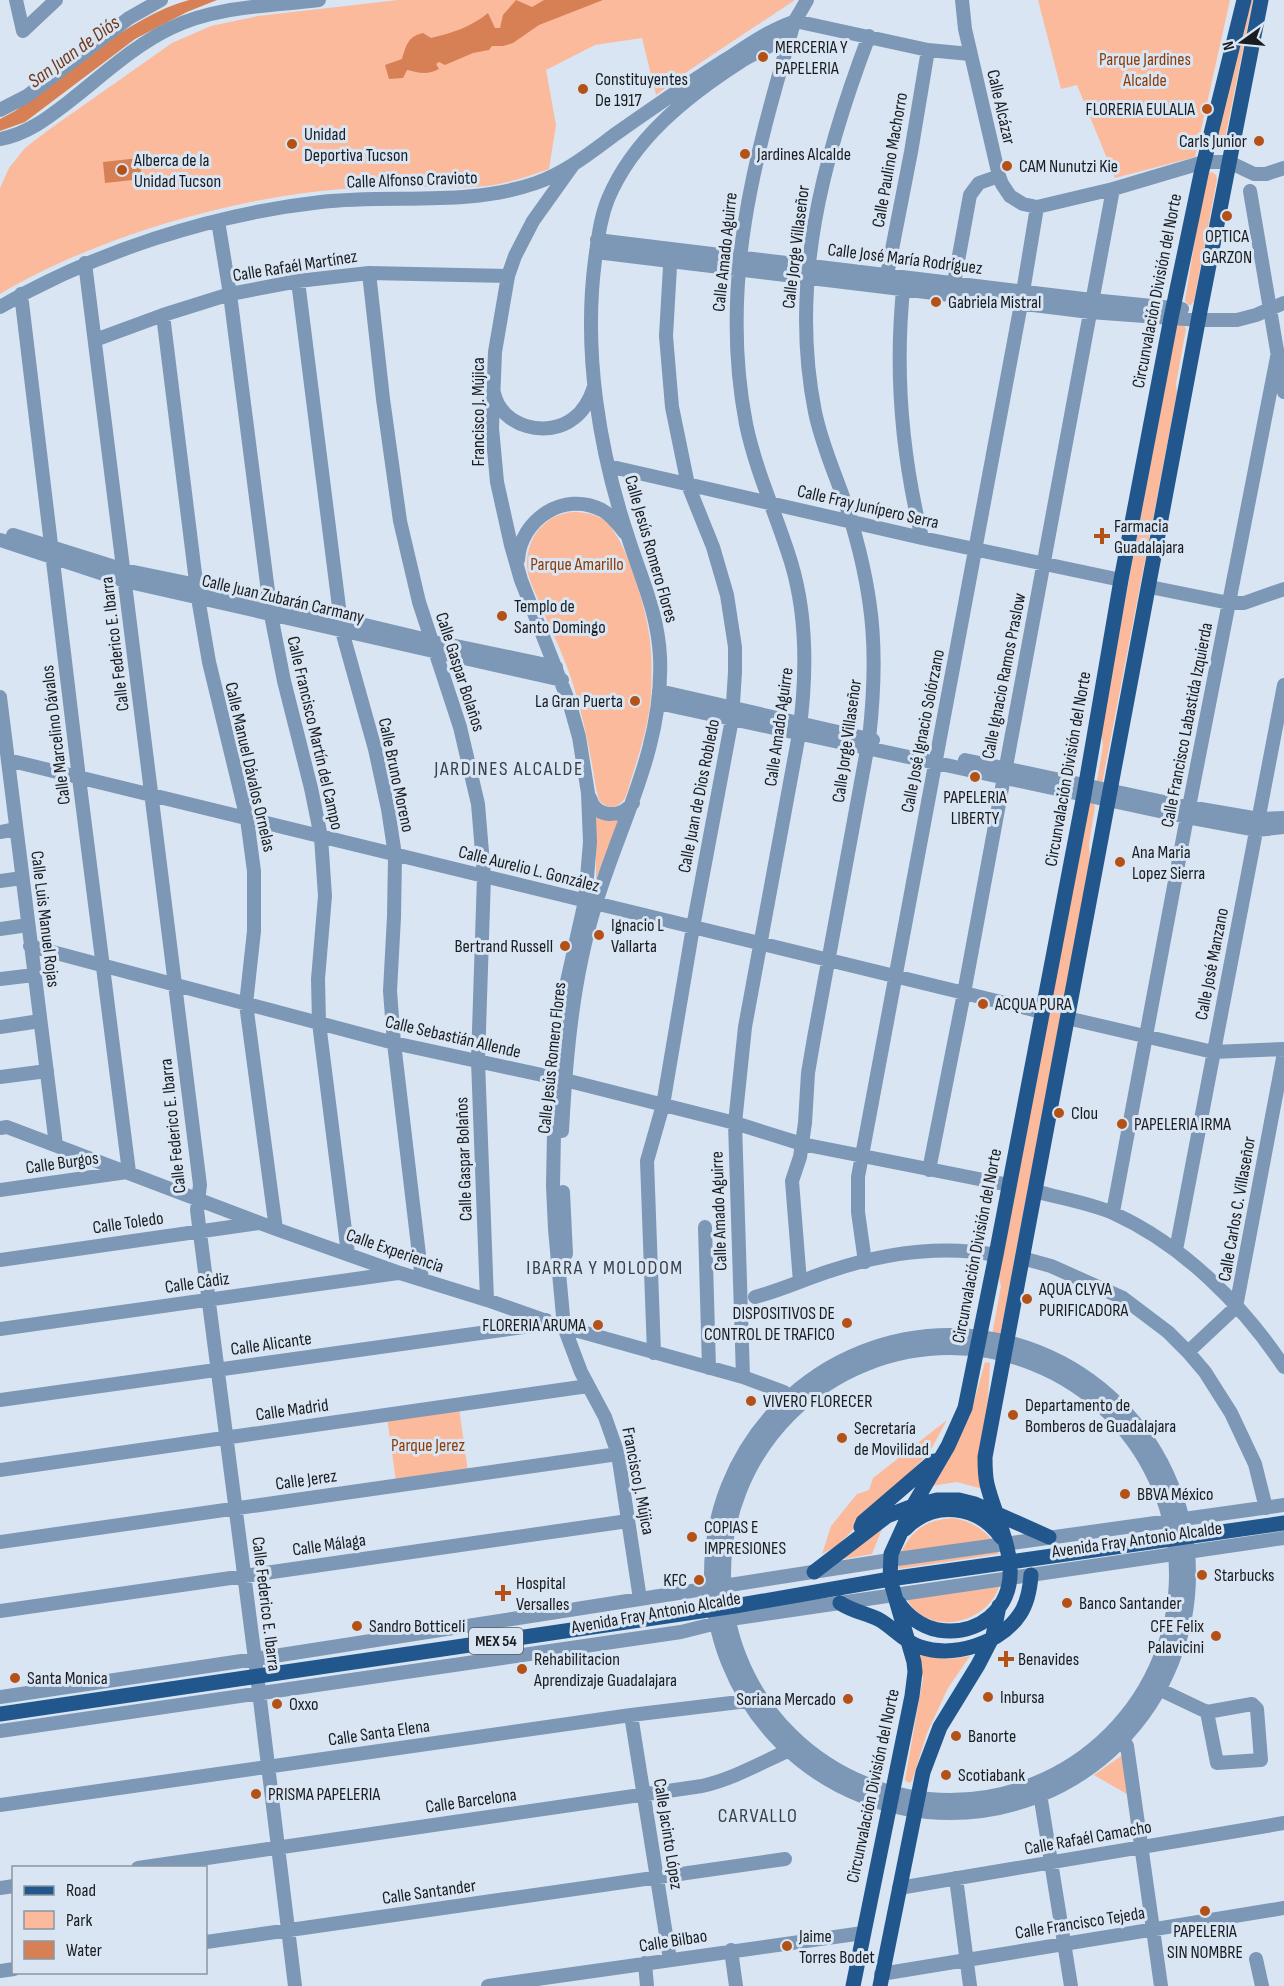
<svg xmlns="http://www.w3.org/2000/svg" width="1284" height="1986" viewBox="0 0 1284 1986" font-family="'Sofia Sans Condensed',sans-serif">
<style>
.green{fill:#fbba9c}
.water{fill:#d78056}
.lines{fill:none;stroke-linecap:round;stroke-linejoin:round}
.minor{stroke:#7c98b6;stroke-width:14}
.major{stroke:#21578c;stroke-width:15}
.poi-dot{fill:#b45116;stroke:#d9e5f2;stroke-width:2}
.labels{text-anchor:middle;dominant-baseline:central;stroke-width:6;stroke-linejoin:round;paint-order:stroke}
.shield{fill:#d9e5f2;stroke:#535960;stroke-width:1.5}
.shield-label{font-size:16px;font-weight:bold;fill:#191d22}
.poi-label{font-size:18px;fill:#191d22;stroke:#d9e5f2;text-anchor:start}
.park-label{font-size:18px;fill:#8b3c0a;stroke:#d9e5f2}
.street-label{font-size:18px;fill:#191d22;stroke:#d9e5f2}
.water-label{font-size:20px;font-style:italic;fill:#71381a;stroke:#d9e5f2}
.neighbourhood-label{font-size:20px;letter-spacing:1.5px;fill:#38414c;stroke:#d9e5f2}
</style>
<rect width="100%" height="100%" fill="#d9e5f2"/>
<path class="green" d="M 398,0 L 795,0 L 691,69 L 656,95 L 642,38 L 595,45 L 546,70 L 556,125 L 549,169 C 529,176 509,183 488,186 C 467,188 445,187 424,187 C 397,187 369,187 342,189 C 230,198 96,237 0,294 L 0,188 L 9,168 L 25,148 L 47,131 L 172,43 L 211,26 L 258,16 Z
M 1038,0 L 1230,0 L 1195,157 L 1115,178 L 1077,85 L 1061,89 Z
M 1250,0 L 1253,0 L 1224,143 L 1219,144 L 1215,141 Z
M 1212,172 L 1216,175 L 1217,179 L 1194,301 L 1191,305 L 1189,305 L 1185,301 L 1205,178 L 1207,174 Z
M 1183,324 L 1186,329 L 1176,384 L 1177,393 L 1102,784 L 1097,781 L 1103,746 L 1101,731 L 1176,327 L 1178,325 Z
M 573,512 C 584,512 595,514 604,520 C 625,536 646,607 649,634 C 652,653 652,673 651,693 C 649,728 636,762 626,796 C 620,808 608,811 599,800 C 595,787 594,773 591,759 C 586,731 579,702 570,675 C 561,649 548,624 538,599 C 533,588 527,576 527,564 C 527,536 546,514 573,512 Z
M 1093,802 L 1095,807 L 1089,844 L 1090,861 L 1000,1336 L 999,1338 L 994,1339 L 992,1335 L 1001,1286 L 999,1277 L 1089,803 Z
M 596,814 L 619,819 L 596,879 Z
M 985,1362 L 990,1363 L 988,1398 L 978,1459 L 983,1489 L 957,1482 L 931,1486 L 970,1416 Z
M 459,1408 L 468,1472 L 396,1481 L 387,1418 Z
M 947,1420 L 929,1453 L 838,1545 L 822,1554 L 831,1526 L 857,1494 L 869,1490 L 873,1478 Z
M 952,1518 C 970,1521 981,1527 993,1541 L 900,1554 C 913,1529 924,1521 952,1518 Z
M 882,1529 L 872,1554 L 838,1560 Z
M 997,1550 L 999,1554 L 898,1569 L 899,1564 Z
M 1000,1584 C 988,1625 928,1638 906,1598 Z
M 918,1652 C 936,1660 951,1660 970,1656 L 948,1688 L 927,1733 L 912,1781 L 909,1783 L 905,1780 L 923,1678 Z
M 1124,1754 L 1132,1797 L 1094,1775 Z"/>
<path class="water" d="M 189,0 L 217,0 L 187,12 L 135,39 L 25,122 L 0,131 L 0,119 L 15,111 C 65,74 130,16 189,0 Z
M 516,0 L 532,7 L 544,0 L 603,0 L 539,25 L 513,43 L 503,46 L 492,46 L 489,50 L 473,53 L 445,65 L 439,62 L 436,64 L 439,69 C 428,75 419,73 407,70 L 403,78 L 389,79 L 385,65 L 402,59 C 406,46 408,36 423,33 L 431,38 C 452,33 471,27 488,13 L 495,28 L 500,28 L 503,15 Z
M 139,158 L 142,179 L 105,183 L 103,162 Z"/>
<g class="lines">
<path class="minor" d="M 16,0 L 23,31 L 56,0
M 962,0 L 965,29 L 999,176 L 1002,184 L 1010,196 L 1023,204 L 1037,207 L 1113,189 L 1204,162 L 1229,162 L 1254,174 L 1266,174 L 1284,168
M 795,21 L 928,50 L 970,54
M 0,110 L 27,96 L 129,18 L 161,0
M 0,139 C 28,134 49,117 71,100 C 103,75 135,45 171,28 C 216,6 271,6 319,0
M 573,165 L 533,221 L 515,256 L 508,276 L 495,352 L 492,428 L 497,482 L 511,545 L 521,580 L 570,705 L 579,737 L 588,793 L 590,842 L 585,901 L 566,986 L 555,1078 L 553,1186 L 555,1229 L 564,1327 L 581,1372 L 605,1417 L 618,1454 L 640,1599
M 1250,191 L 1284,392
M 218,221 L 230,294 L 271,615 L 284,681 L 311,788 L 321,837 L 325,896 L 318,979 L 319,1023 L 348,1254
M 597,240 L 1092,300 L 1182,309
M 596,252 L 1090,312 L 1199,320 L 1237,320 L 1256,315 L 1284,303
M 85,263 L 200,1185 L 197,1210 L 255,1659 L 295,1986
M 369,273 L 383,399 L 400,521 L 419,602 L 460,727 L 478,804 L 484,876 L 478,1061 L 487,1300
M 887,275 L 911,152 L 928,50
M 298,281 L 342,631 L 375,749 L 388,809 L 395,855 L 394,917 L 390,991 L 394,1043 L 422,1280
M 904,281 C 894,369 901,452 922,538
M 954,283 L 970,195 L 979,183 L 999,176
M 21,294 L 79,778 L 129,1172
M 0,307 C 94,252 213,214 321,202 C 393,194 467,207 536,183 C 567,172 591,152 617,133 C 654,107 691,81 730,57 C 750,44 770,30 793,22
M 163,315 L 198,598 L 209,662 L 247,819 L 254,871 L 254,931 L 246,1004 L 276,1229
M 95,340 L 163,315 L 230,294 L 298,281 L 369,273 L 508,276
M 494,393 C 501,427 548,439 574,418 C 585,410 590,399 594,387
M 608,466 L 922,538 L 1121,580
M 13,535 L 124,570 L 197,585 L 432,641 L 556,667
M 0,540 L 125,581 L 562,680
M 518,560 C 520,520 564,490 602,510 C 611,515 618,524 625,533
M 1150,587 L 1229,603 L 1244,603 L 1284,589
M 659,691 L 873,740
M 0,697 L 56,1145
M 658,703 L 1187,817 L 1257,830 L 1284,827
M 8,760 L 1042,1012
M 965,760 L 1164,802
M 590,798 C 596,819 621,818 633,803
M 1183,806 L 1259,819 L 1284,818
M 0,832 L 16,829
M 0,881 L 22,878
M 0,929 L 28,925
M 30,946 L 394,1043 L 565,1080 L 735,1123 L 802,1144 L 1009,1185
M 0,979 L 34,975
M 1067,1018 L 1213,1052 L 1284,1049
M 0,1027 L 40,1021
M 0,1077 L 47,1071
M 0,1128 L 7,1127 L 276,1229 L 400,1273 L 487,1300 L 564,1327 L 743,1377 L 784,1392
M 562,1131 C 566,1054 573,976 596,903 C 621,821 664,746 660,657 C 658,613 641,578 628,537 C 599,450 583,352 595,260 C 598,239 600,219 608,199 C 633,139 687,96 740,62 C 752,54 767,49 778,40 C 791,30 799,14 807,0
M 929,1170 L 964,993 L 1113,189
M 0,1190 L 127,1172
M 1035,1191 C 1059,1198 1094,1204 1115,1214 C 1183,1245 1243,1305 1284,1367
M 563,1192 L 566,1254
M 1113,1212 L 1187,817 L 1278,352
M 705,1227 L 709,1368
M 1176,1250 L 1284,685
M 1022,1258 L 1051,1266 L 1123,1298 L 1168,1332 L 1188,1352 L 1205,1372 L 1231,1413 L 1255,1464 L 1266,1508
M 0,1260 L 259,1223
M 865,1262 L 858,1212 L 858,1177 L 1021,304 L 1037,207
M 800,1282 L 792,1181 L 800,1157 L 805,1123 L 808,1073 L 814,1038 L 869,739 C 878,659 875,602 852,524 C 841,486 823,451 815,412 C 789,283 823,157 869,36
M 755,1297 C 782,1290 807,1278 833,1270 C 885,1253 942,1245 996,1255
M 0,1329 L 398,1273
M711 1574a239 239 0 1 1 478 0a239 239 0 1 1-478 0Z
M724 1574a226 226 0 1 1 452 0a226 226 0 1 1-452 0Z
M 1188,1352 L 1236,1307 L 1284,1053
M 654,1353 L 647,1161 L 663,1105 L 693,927 L 732,719 L 735,672 L 735,647 L 727,595 L 713,547 L 688,485 L 672,407 L 666,336 L 671,249
M 743,1377 L 735,1123 L 745,1027 L 799,734 C 807,676 808,618 791,562 C 777,516 756,472 746,424 C 719,284 754,160 793,26
M 0,1400 L 538,1325 L 546,1320
M 0,1470 L 588,1386
M 0,1542 L 618,1454
M 0,1611 L 628,1521
M 1165,1692 L 1207,1712 L 1252,1704 L 1257,1709 L 1261,1760 L 1217,1763 L 1207,1712
M 0,1697 L 255,1659 L 890,1560 L 1284,1505
M 631,1715 L 670,1960
M 0,1731 L 681,1632 L 737,1618 L 1284,1538
M 1123,1740 L 1127,1746 L 1161,1986
M 1041,1800 L 1071,1986
M 0,1805 L 631,1715 L 756,1700
M 138,1868 L 702,1786 C 736,1778 762,1762 794,1748
M 956,1878 L 970,1986
M 0,1888 L 14,1886
M 899,1888 L 1284,1823
M 206,1942 L 785,1859
M 731,1950 L 736,1986
M 1256,1959 L 1262,1986
M 645,1963 L 647,1986
M 0,1971 L 14,1969
M 881,1974 L 1284,1908
M 488,1986 L 863,1933"/>
<path class="major" d="M 861,1527 L 863,1522 L 934,1461
M 905,1529 C 933,1500 977,1504 1001,1537
M 814,1572 L 887,1516 L 913,1506 L 937,1500 L 959,1500 L 975,1504 L 1049,1537
M 898,1602 C 907,1616 922,1627 938,1630 C 957,1633 975,1629 990,1617 C 1032,1580 997,1526 987,1484 C 985,1475 985,1466 985,1457 L 1200,311 L 1261,0
M 840,1603 C 852,1611 865,1613 878,1619 C 893,1627 904,1642 920,1647 C 954,1658 1000,1644 1020,1614 C 1028,1602 1030,1589 1031,1575
M 0,1714 L 735,1606 L 890,1579 L 1284,1523
M 853,1986 L 912,1696 L 915,1672 L 914,1662 L 890,1579 L 891,1554 L 913,1506 L 948,1446 L 965,1408 L 996,1255 L 1084,795 L 1121,580 L 1171,318 L 1201,174 L 1244,0
M 880,1986 L 923,1772 L 940,1727 L 978,1665 L 993,1636 L 999,1606"/>
</g>
<g class="poi-dot">
<circle cx="763" cy="57" r="6"/>
<circle cx="583" cy="89" r="6"/>
<circle cx="1207" cy="109" r="6"/>
<circle cx="1259" cy="141" r="6"/>
<circle cx="292" cy="144" r="6"/>
<circle cx="745" cy="154" r="6"/>
<circle cx="1007" cy="166" r="6"/>
<circle cx="122" cy="170" r="6"/>
<circle cx="1227" cy="216" r="6"/>
<circle cx="936" cy="302" r="6"/>
<path d="M1099 527h6v6h6v6h-6v6h-6v-6h-6v-6h6z"/>
<circle cx="502" cy="616" r="6"/>
<circle cx="635" cy="701" r="6"/>
<circle cx="975" cy="777" r="6"/>
<circle cx="1120" cy="862" r="6"/>
<circle cx="599" cy="935" r="6"/>
<circle cx="565" cy="946" r="6"/>
<circle cx="983" cy="1004" r="6"/>
<circle cx="1059" cy="1113" r="6"/>
<circle cx="1122" cy="1124" r="6"/>
<circle cx="1027" cy="1299" r="6"/>
<circle cx="847" cy="1323" r="6"/>
<circle cx="598" cy="1325" r="6"/>
<circle cx="751" cy="1401" r="6"/>
<circle cx="1013" cy="1415" r="6"/>
<circle cx="842" cy="1438" r="6"/>
<circle cx="1125" cy="1494" r="6"/>
<circle cx="692" cy="1537" r="6"/>
<circle cx="1202" cy="1575" r="6"/>
<circle cx="699" cy="1580" r="6"/>
<path d="M500 1584h6v6h6v6h-6v6h-6v-6h-6v-6h6z"/>
<circle cx="1067" cy="1603" r="6"/>
<circle cx="357" cy="1626" r="6"/>
<circle cx="1216" cy="1636" r="6"/>
<path d="M1003 1650h6v6h6v6h-6v6h-6v-6h-6v-6h6z"/>
<circle cx="522" cy="1669" r="6"/>
<circle cx="15" cy="1678" r="6"/>
<circle cx="988" cy="1697" r="6"/>
<circle cx="848" cy="1699" r="6"/>
<circle cx="277" cy="1704" r="6"/>
<circle cx="956" cy="1736" r="6"/>
<circle cx="946" cy="1775" r="6"/>
<circle cx="256" cy="1794" r="6"/>
<circle cx="1205" cy="1911" r="6"/>
<circle cx="787" cy="1946" r="6"/>
</g>
<g class="labels">
<rect class="shield" x="469" y="1628" width="54" height="26" rx="4.5"/>
<g class="shield-label">
<text x="496" y="1641">MEX 54</text>
</g>
<g class="poi-label">
<text x="775" y="47">MERCERIA Y<tspan x="775" dy="21">PAPELERIA</tspan></text>
<text x="595" y="79">Constituyentes<tspan x="595" dy="21">De 1917</tspan></text>
<text x="1195" y="109" text-anchor="end">FLORERIA EULALIA</text>
<text x="304" y="134">Unidad<tspan x="304" dy="21">Deportiva Tucson</tspan></text>
<text x="1247" y="141" text-anchor="end">Carls Junior</text>
<text x="757" y="154">Jardines Alcalde</text>
<text x="134" y="160">Alberca de la<tspan x="134" dy="21">Unidad Tucson</tspan></text>
<text x="1019" y="166">CAM Nunutzi Kie</text>
<text x="1227" y="236" text-anchor="middle">OPTICA<tspan x="1227" dy="21">GARZON</tspan></text>
<text x="948" y="302">Gabriela Mistral</text>
<text x="1114" y="526">Farmacia<tspan x="1114" dy="21">Guadalajara</tspan></text>
<text x="514" y="606">Templo de<tspan x="514" dy="21">Santo Domingo</tspan></text>
<text x="623" y="701" text-anchor="end">La Gran Puerta</text>
<text x="975" y="797" text-anchor="middle">PAPELERIA<tspan x="975" dy="21">LIBERTY</tspan></text>
<text x="1132" y="852">Ana Maria<tspan x="1132" dy="21">Lopez Sierra</tspan></text>
<text x="611" y="925">Ignacio L<tspan x="611" dy="21">Vallarta</tspan></text>
<text x="553" y="946" text-anchor="end">Bertrand Russell</text>
<text x="995" y="1004">ACQUA PURA</text>
<text x="1071" y="1113">Clou</text>
<text x="1134" y="1124">PAPELERIA IRMA</text>
<text x="1039" y="1289">AQUA CLYVA<tspan x="1039" dy="21">PURIFICADORA</tspan></text>
<text x="835" y="1313" text-anchor="end">DISPOSITIVOS DE<tspan x="835" dy="21">CONTROL DE TRAFICO</tspan></text>
<text x="586" y="1325" text-anchor="end">FLORERIA ARUMA</text>
<text x="763" y="1401">VIVERO FLORECER</text>
<text x="1025" y="1405">Departamento de<tspan x="1025" dy="21">Bomberos de Guadalajara</tspan></text>
<text x="854" y="1428">Secretaría<tspan x="854" dy="21">de Movilidad</tspan></text>
<text x="1137" y="1494">BBVA México</text>
<text x="704" y="1527">COPIAS E<tspan x="704" dy="21">IMPRESIONES</tspan></text>
<text x="1214" y="1575">Starbucks</text>
<text x="687" y="1580" text-anchor="end">KFC</text>
<text x="516" y="1583">Hospital<tspan x="516" dy="21">Versalles</tspan></text>
<text x="1079" y="1603">Banco Santander</text>
<text x="369" y="1626">Sandro Botticeli</text>
<text x="1204" y="1626" text-anchor="end">CFE Felix<tspan x="1204" dy="21">Palavicini</tspan></text>
<text x="534" y="1659">Rehabilitacion<tspan x="534" dy="21">Aprendizaje Guadalajara</tspan></text>
<text x="1018" y="1659">Benavides</text>
<text x="27" y="1678">Santa Monica</text>
<text x="1000" y="1697">Inbursa</text>
<text x="836" y="1699" text-anchor="end">Soriana Mercado</text>
<text x="289" y="1704">Oxxo</text>
<text x="968" y="1736">Banorte</text>
<text x="958" y="1775">Scotiabank</text>
<text x="268" y="1794">PRISMA PAPELERIA</text>
<text x="1205" y="1931" text-anchor="middle">PAPELERIA<tspan x="1205" dy="21">SIN NOMBRE</tspan></text>
<text x="799" y="1936">Jaime<tspan x="799" dy="21">Torres Bodet</tspan></text>
</g>
<g class="park-label">
<text x="1145" y="59">Parque Jardines<tspan x="1145" dy="21">Alcalde</tspan></text>
<text x="577" y="564">Parque Amarillo</text>
<text x="428" y="1445">Parque Jerez</text>
</g>
<g class="street-label">
<text transform="translate(1001 107) rotate(77)">Calle Alcázar</text>
<text transform="translate(890 160) rotate(-80)">Calle Paulino Machorro</text>
<text transform="translate(412 180) rotate(-2)">Calle Alfonso Cravioto</text>
<text transform="translate(796 247) rotate(-83)">Calle Jorge Villaseñor</text>
<text transform="translate(725 252) rotate(-84)">Calle Amado Aguirre</text>
<text transform="translate(905 259) rotate(7)">Calle José María Rodríguez</text>
<text transform="translate(295 266) rotate(-9)">Calle Rafaél Martínez</text>
<text transform="translate(1157 291) rotate(-79)">Circunvalación División del Norte</text>
<text transform="translate(478 412) rotate(-90)">Francisco J. Mújica</text>
<text transform="translate(868 507) rotate(13)">Calle Fray Junípero Serra</text>
<text transform="translate(651 549) rotate(74)">Calle Jesús Romero Flores</text>
<text transform="translate(283 599) rotate(13)">Calle Juan Zubarán Carmany</text>
<text transform="translate(115 644) rotate(-97)">Calle Federico E. Ibarra</text>
<text transform="translate(460 672) rotate(72)">Calle Gaspar Bolaños</text>
<text transform="translate(1004 676) rotate(-79)">Calle Ignacio Ramos Praslow</text>
<text transform="translate(1187 725) rotate(-79)">Calle Francisco Labastida Izquierda</text>
<text transform="translate(779 727) rotate(-82)">Calle Amado Aguirre</text>
<text transform="translate(923 731) rotate(-79)">Calle José Ignacio Solórzano</text>
<text transform="translate(315 733) rotate(77)">Calle Francisco Martín del Campo</text>
<text transform="translate(56 735) rotate(-97)">Calle Marcelino Dávalos</text>
<text transform="translate(847 741) rotate(-82)">Calle Jorge Villaseñor</text>
<text transform="translate(250 767) rotate(77)">Calle Manuel Dávalos Ornelas</text>
<text transform="translate(1068 769) rotate(-80)">Circunvalación División del Norte</text>
<text transform="translate(396 775) rotate(78)">Calle Bruno Moreno</text>
<text transform="translate(699 796) rotate(-79)">Calle Juan de Dios Robledo</text>
<text transform="translate(529 869) rotate(14)">Calle Aurelio L. González</text>
<text transform="translate(45 919) rotate(83)">Calle Luis Manuel Rojas</text>
<text transform="translate(1212 964) rotate(-79)">Calle José Manzano</text>
<text transform="translate(453 1037) rotate(13)">Calle Sebastián Allende</text>
<text transform="translate(552 1058) rotate(-84)">Calle Jesús Romero Flores</text>
<text transform="translate(173 1126) rotate(-96)">Calle Federico E. Ibarra</text>
<text transform="translate(464 1159) rotate(-92)">Calle Gaspar Bolaños</text>
<text transform="translate(62 1163) rotate(-8)">Calle Burgos</text>
<text transform="translate(1237 1209) rotate(-80)">Calle Carlos C. Villaseñor</text>
<text transform="translate(719 1211) rotate(-92)">Calle Amado Aguirre</text>
<text transform="translate(128 1223) rotate(-8)">Calle Toledo</text>
<text transform="translate(977 1246) rotate(-79)">Circunvalación División del Norte</text>
<text transform="translate(395 1251) rotate(19)">Calle Experiencia</text>
<text transform="translate(197 1283) rotate(-8)">Calle Cádiz</text>
<text transform="translate(271 1344) rotate(-8)">Calle Alicante</text>
<text transform="translate(292 1410) rotate(-8)">Calle Madrid</text>
<text transform="translate(306 1480) rotate(-8)">Calle Jerez</text>
<text transform="translate(638 1481) rotate(79)">Francisco J. Mújica</text>
<text transform="translate(1137 1540) rotate(-8)">Avenida Fray Antonio Alcalde</text>
<text transform="translate(329 1545) rotate(-8)">Calle Málaga</text>
<text transform="translate(266 1604) rotate(83)">Calle Federico E. Ibarra</text>
<text transform="translate(656 1613) rotate(-10)">Avenida Fray Antonio Alcalde</text>
<text transform="translate(379 1733) rotate(-8)">Calle Santa Elena</text>
<text transform="translate(873 1786) rotate(-78)">Circunvalación División del Norte</text>
<text transform="translate(471 1801) rotate(-8)">Calle Barcelona</text>
<text transform="translate(668 1834) rotate(81)">Calle Jacinto López</text>
<text transform="translate(1088 1838) rotate(-10)">Calle Rafaél Camacho</text>
<text transform="translate(429 1892) rotate(-8)">Calle Santander</text>
<text transform="translate(1080 1923) rotate(-9)">Calle Francisco Tejeda</text>
<text transform="translate(673 1941) rotate(-9)">Calle Bilbao</text>
</g>
<g class="water-label">
<text transform="translate(74 52) rotate(-36)">San Juan de Diós</text>
</g>
<g class="neighbourhood-label">
<text x="509" y="769">JARDINES ALCALDE</text>
<text x="605" y="1268">IBARRA Y MOLODOM</text>
<text x="758" y="1816">CARVALLO</text>
</g>
</g>
<rect x="12" y="1866" width="195" height="108" fill="#d9e5f2" stroke="#8c959f" stroke-width="1.5"/>
<rect x="24" y="1886" width="30" height="9" fill="#21578c" stroke="#8c959f" stroke-width="1.5"/>
<text x="66" y="1896" font-size="18" fill="#191d22">Road</text>
<rect x="24" y="1911" width="30" height="18" fill="#fbba9c" stroke="#8c959f" stroke-width="1.5"/>
<text x="66" y="1926" font-size="18" fill="#191d22">Park</text>
<rect x="24" y="1941" width="30" height="18" fill="#d78056" stroke="#8c959f" stroke-width="1.5"/>
<text x="66" y="1956" font-size="18" fill="#191d22">Water</text>
<g transform="translate(1242 42) rotate(255)" stroke="#d9e5f2" stroke-width="4.5" paint-order="stroke">
<path d="M0-4.5L10 22L0 15L-10 22Z" fill="#191d22"/>
<text y="-9" font-size="16" font-weight="bold" text-anchor="middle" fill="#191d22">N</text>
</g>
</svg>
